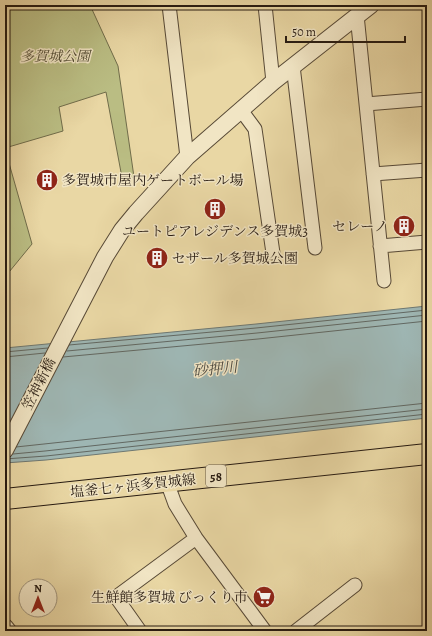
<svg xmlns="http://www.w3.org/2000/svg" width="432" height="636" viewBox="0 0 432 636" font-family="Alegreya,'Noto Serif JP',serif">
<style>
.green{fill:#babd83;stroke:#706c4a}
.water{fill:#9eb6b3;stroke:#6e7872}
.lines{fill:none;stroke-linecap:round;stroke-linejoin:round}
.shore{stroke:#626862;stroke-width:1}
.minor-casing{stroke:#574936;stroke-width:15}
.tertiary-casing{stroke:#574936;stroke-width:18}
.primary-casing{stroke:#261a11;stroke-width:22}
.minor{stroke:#f1e5c4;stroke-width:13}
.tertiary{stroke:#f1e5c4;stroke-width:16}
.primary{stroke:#e9d7a4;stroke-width:20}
.labels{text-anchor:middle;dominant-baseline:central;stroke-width:3;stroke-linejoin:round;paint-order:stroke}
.shield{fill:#f1e5c4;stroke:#635747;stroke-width:1}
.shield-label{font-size:13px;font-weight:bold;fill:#261a11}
.park-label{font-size:14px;font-style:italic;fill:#524b33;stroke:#f1e5c4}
.poi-label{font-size:14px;fill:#261a11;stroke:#f1e5c4;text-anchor:start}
.street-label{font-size:14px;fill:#261a11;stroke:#f1e5c4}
.water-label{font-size:15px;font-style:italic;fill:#4a4942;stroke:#f1e5c4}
</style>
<rect width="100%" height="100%" fill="#e9d7a4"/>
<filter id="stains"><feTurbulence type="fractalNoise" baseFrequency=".005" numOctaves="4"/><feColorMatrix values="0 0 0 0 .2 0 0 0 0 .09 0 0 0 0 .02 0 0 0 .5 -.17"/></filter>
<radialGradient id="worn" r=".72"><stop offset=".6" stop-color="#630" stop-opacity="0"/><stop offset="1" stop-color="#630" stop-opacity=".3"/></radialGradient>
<path class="green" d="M 5,5 L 90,5 L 118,66 L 134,177 L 123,183 L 106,92 L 59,107 L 63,131 L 5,148 Z
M 5,149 L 32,244 L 5,277 Z"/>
<path class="water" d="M 427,306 L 427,418 L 46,460 L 5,463 L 5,348 L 256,324 Z"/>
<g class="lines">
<path class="shore" d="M 69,345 L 256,328 L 427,310
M 67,351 L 257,333 L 427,315
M 5,352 L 48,348
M 5,357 L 45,353
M 63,357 L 258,339 L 427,321
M 16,447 L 427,403
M 13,454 L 45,451 L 427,409
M 5,459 L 46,456 L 427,414"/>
<g class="minor-casing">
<path id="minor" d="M 169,5 L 187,157
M 265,5 L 273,82
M 357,15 L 384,281
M 293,66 L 315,248
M 366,104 L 427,99
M 241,110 L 255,129 L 273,253
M 373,174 L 427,170
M 380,246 L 427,242
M 167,482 L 175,504 L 196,538 L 265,631
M 6,626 L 10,631
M 140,631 L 116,597 L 196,538
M 296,631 L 355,585"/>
</g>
<g class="tertiary-casing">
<path id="tertiary" d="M 5,450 L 105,257 L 122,230 L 136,213 L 187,157 L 273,82 L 371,5"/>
</g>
<g class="primary-casing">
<path id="primary" d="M 5,499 L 427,454"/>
</g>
<use href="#minor" class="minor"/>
<use href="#tertiary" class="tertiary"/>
<use href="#primary" class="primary"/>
</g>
<defs>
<g id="building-disc" transform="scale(1.15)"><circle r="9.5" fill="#8f2418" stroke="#f1e5c4"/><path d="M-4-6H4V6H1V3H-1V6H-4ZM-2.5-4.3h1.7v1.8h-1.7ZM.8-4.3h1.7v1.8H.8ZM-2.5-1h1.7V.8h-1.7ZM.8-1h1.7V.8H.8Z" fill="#fff"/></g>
<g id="supermarket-disc" transform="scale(1.15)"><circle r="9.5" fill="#8f2418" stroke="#f1e5c4"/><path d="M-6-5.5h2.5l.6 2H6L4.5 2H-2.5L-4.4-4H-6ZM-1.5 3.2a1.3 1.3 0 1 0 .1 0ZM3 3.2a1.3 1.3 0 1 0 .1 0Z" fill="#fff"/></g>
</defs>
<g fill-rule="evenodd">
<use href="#building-disc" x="47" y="180"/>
<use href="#building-disc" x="215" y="209"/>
<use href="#building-disc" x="404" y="226"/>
<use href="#building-disc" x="157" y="258"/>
<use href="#supermarket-disc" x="264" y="597"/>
</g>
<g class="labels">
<rect class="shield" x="206" y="465" width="20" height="22" rx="3"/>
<g class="shield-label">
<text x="216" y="476">58</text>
</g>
<g class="park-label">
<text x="55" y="56">多賀城公園</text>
</g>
<g class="poi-label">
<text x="62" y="180">多賀城市屋内ゲートボール場</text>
<text x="388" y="226" text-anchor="end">セレーノ</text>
<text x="215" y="231" text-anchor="middle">ユートピアレジデンス多賀城3</text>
<text x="172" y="258">セザール多賀城公園</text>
<text x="248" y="597" text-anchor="end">生鮮館多賀城 びっくり市</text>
</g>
<g class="street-label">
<text transform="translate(39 384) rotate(-63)">笠神新橋</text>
<text transform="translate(133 486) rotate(-6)">塩釜七ヶ浜多賀城線</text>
</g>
<g class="water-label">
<text transform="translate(215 369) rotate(-6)">砂押川</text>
</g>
</g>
<rect width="432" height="636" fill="none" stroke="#e9d7a4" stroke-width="20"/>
<rect x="6" y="6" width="420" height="624" fill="none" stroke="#261a11" stroke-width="2"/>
<rect x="10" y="10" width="412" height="616" fill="none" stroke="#261a11"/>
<g transform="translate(38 598)"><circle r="19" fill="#f1e5c4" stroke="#a0947c"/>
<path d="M0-3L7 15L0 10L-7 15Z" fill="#8f2418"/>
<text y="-6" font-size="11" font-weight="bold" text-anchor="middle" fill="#261a11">N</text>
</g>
<path d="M286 36v6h119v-6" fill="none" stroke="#261a11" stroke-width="2"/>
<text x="292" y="36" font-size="12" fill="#261a11" stroke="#f1e5c4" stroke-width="3" paint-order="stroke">50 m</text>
<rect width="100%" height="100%" filter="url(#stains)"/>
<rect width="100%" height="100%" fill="url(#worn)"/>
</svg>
